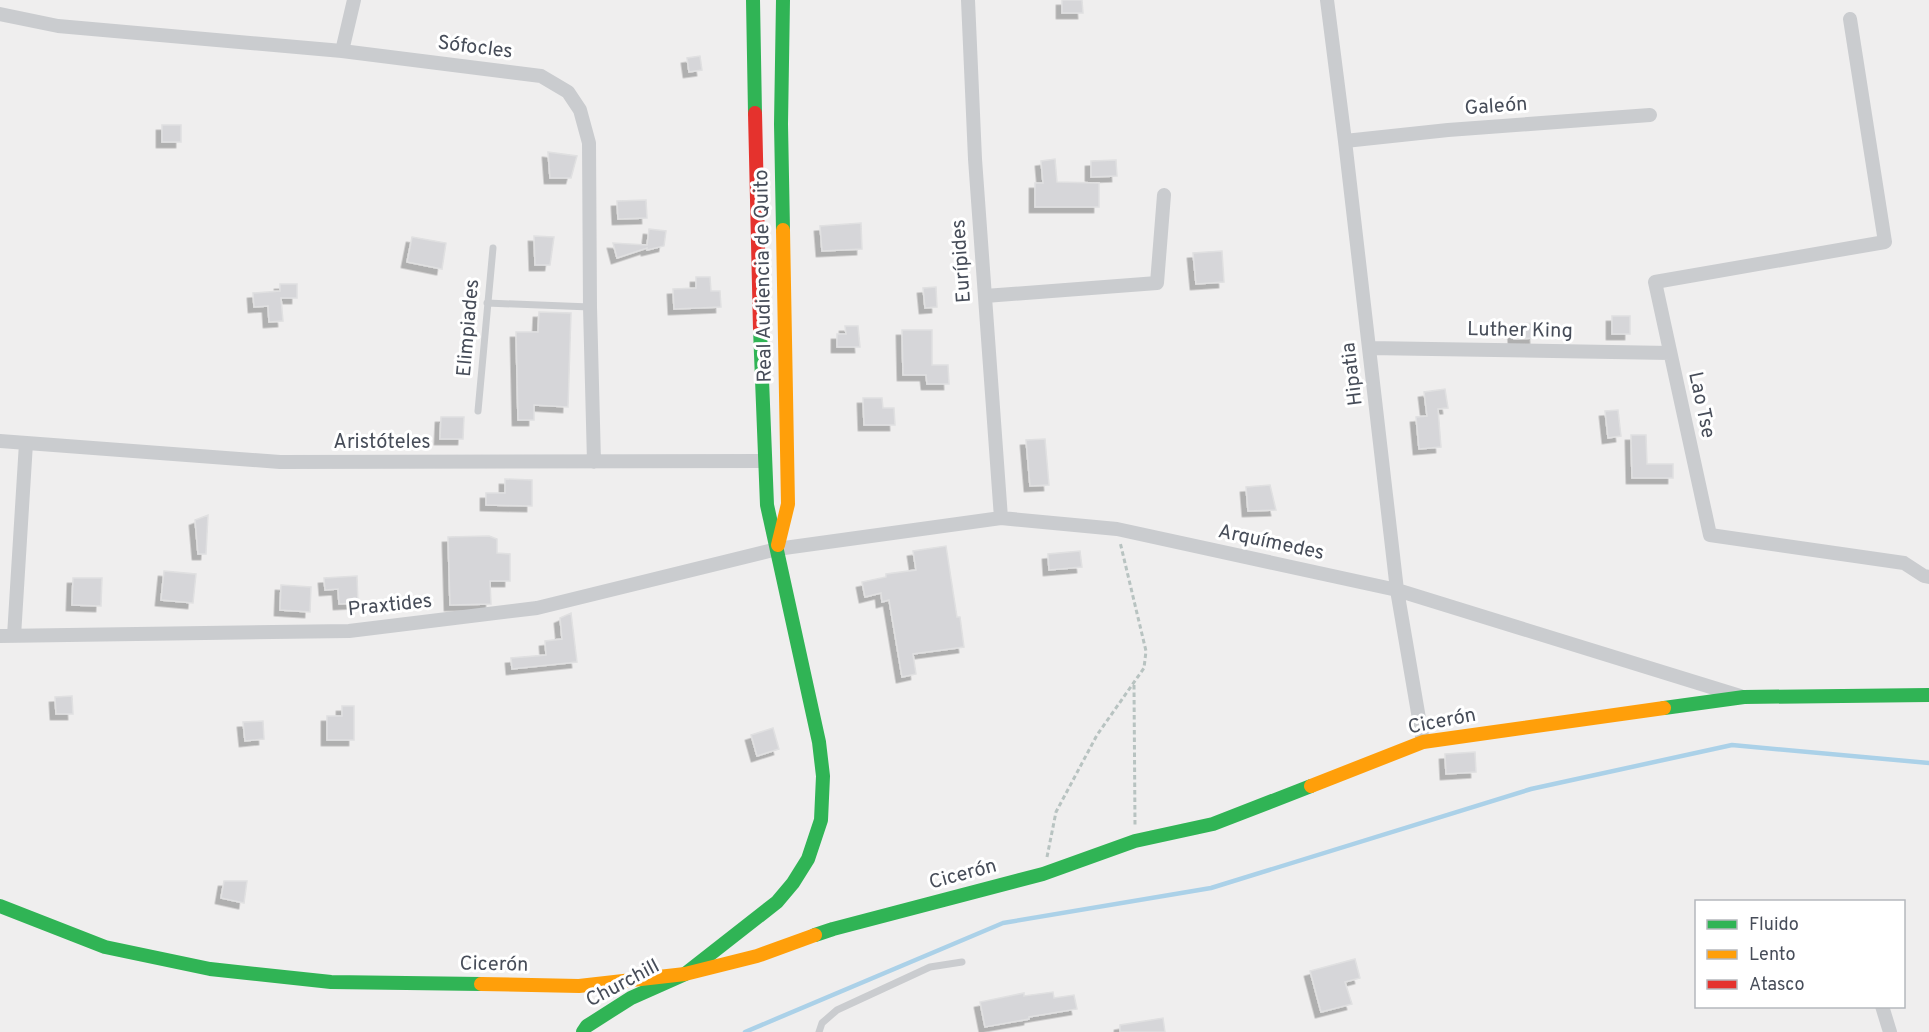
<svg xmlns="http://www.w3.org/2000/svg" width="1929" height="1032" viewBox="0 0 1929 1032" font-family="Overpass,sans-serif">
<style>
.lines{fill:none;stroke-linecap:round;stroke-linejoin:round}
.stream{stroke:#abd1e8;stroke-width:4.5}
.building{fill:#d6d6d9;stroke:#e0e0e1;stroke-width:1.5;filter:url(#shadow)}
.path{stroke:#b8c3c1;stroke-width:3;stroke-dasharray:4.5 3;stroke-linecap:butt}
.lane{stroke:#cacccf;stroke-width:7}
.street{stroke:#cacccf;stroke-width:14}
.fast{stroke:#30b455;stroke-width:14}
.slow{stroke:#ff9f0a;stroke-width:14}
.jam{stroke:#e5322d;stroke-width:14}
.labels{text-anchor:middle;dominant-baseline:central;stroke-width:6;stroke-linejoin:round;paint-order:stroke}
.street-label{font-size:20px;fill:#474d59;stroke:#fff}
</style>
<defs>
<filter id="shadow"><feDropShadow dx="-5.5" dy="5.5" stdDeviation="0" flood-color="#0004"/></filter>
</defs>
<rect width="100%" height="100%" fill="#efeeee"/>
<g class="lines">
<path class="stream" d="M 745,1032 L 1003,923 L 1211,888 L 1531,789 L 1732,745 L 1929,763"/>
</g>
<path class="building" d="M 1062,0 L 1082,0 L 1083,13 L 1062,13 Z
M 700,56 L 702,70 L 689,72 L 687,58 Z
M 162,125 L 181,125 L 181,142 L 162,142 Z
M 548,152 L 577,156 L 571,178 L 550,178 Z
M 1055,159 L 1057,182 L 1099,183 L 1099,207 L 1035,207 L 1035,183 L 1043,183 L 1041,161 Z
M 1116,160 L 1117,176 L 1091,177 L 1091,161 Z
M 646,200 L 647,218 L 618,219 L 617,201 Z
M 861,223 L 862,249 L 822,251 L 820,226 Z
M 649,229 L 666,231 L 664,246 L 647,250 L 647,248 L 617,258 L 613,243 L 647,245 Z
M 534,236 L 554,237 L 550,265 L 535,265 Z
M 412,237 L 446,243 L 442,269 L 407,262 Z
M 1222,251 L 1224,282 L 1196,284 L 1193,253 Z
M 696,277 L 710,277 L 711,291 L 720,291 L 721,307 L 674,309 L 673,289 L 696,288 Z
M 280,284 L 297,284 L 297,298 L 281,298 L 283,321 L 269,322 L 268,306 L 254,307 L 253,293 L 280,291 Z
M 936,287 L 937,307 L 925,308 L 923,288 Z
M 539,312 L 571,313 L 568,407 L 534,405 L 534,420 L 518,420 L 516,332 L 538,332 Z
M 1612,316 L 1630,316 L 1630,334 L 1612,334 Z
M 1534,323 L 1535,338 L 1514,339 L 1513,324 Z
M 845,326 L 858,326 L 860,347 L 837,347 L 837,334 L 846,334 Z
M 902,330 L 932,330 L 932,365 L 948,365 L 949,384 L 927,384 L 926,375 L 903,375 Z
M 1445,389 L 1448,408 L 1438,409 L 1441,447 L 1419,449 L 1416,417 L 1427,416 L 1424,392 Z
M 863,398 L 882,398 L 883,408 L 894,408 L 895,425 L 864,425 Z
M 1618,410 L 1621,436 L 1608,438 L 1605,411 Z
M 441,417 L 464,417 L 463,439 L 440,439 Z
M 1631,435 L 1646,435 L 1647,464 L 1673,464 L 1673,478 L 1632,478 Z
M 1045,439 L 1049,485 L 1030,486 L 1026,440 Z
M 505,479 L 532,480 L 532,506 L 486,505 L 486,493 L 505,493 Z
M 1270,485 L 1276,510 L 1248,511 L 1246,487 Z
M 208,515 L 206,554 L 198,554 L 195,520 Z
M 489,536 L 497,539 L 497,553 L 510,554 L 510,581 L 490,581 L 491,604 L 450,605 L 448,537 Z
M 946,546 L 957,617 L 960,617 L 964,647 L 913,654 L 916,674 L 902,677 L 889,600 L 882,602 L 881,593 L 865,597 L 862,582 L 886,577 L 886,574 L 916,570 L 913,551 Z
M 1080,551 L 1082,567 L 1049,570 L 1048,554 Z
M 164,571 L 196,574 L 193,603 L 161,600 Z
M 357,576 L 358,603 L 339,604 L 338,589 L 325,590 L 324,578 Z
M 73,578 L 102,578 L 101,606 L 72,605 Z
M 281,585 L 311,587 L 310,612 L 280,610 Z
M 571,613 L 577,662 L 512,669 L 511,658 L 546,655 L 545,641 L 562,639 L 560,618 Z
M 72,696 L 73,714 L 56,714 L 55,697 Z
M 342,706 L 354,706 L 354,740 L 327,740 L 327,716 L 342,716 Z
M 263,721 L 264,739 L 245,741 L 243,722 Z
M 773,728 L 779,749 L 757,756 L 751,735 Z
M 1475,752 L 1476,772 L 1446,774 L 1445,754 Z
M 224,881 L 247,881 L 244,903 L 221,898 Z
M 1355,959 L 1360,978 L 1345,982 L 1352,1004 L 1321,1012 L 1310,971 Z
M 1053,992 L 1054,998 L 1074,995 L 1077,1009 L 1029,1017 L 1029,1019 L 985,1027 L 980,1002 L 1024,993 L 1024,996 Z
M 1163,1018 L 1165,1032 L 1120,1032 L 1120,1025 Z"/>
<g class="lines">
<path class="path" d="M 1134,685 L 1135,826
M 1047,857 L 1056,812 L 1097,735 L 1144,668 L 1146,651 L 1120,542"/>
<path class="lane" d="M 487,303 L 590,307
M 478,411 L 493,248
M 819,1032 L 822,1023 L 837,1010 L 930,967 L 962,962"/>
<path class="street" d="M 968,0 L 975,159 L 1001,518
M 1327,0 L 1345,141 L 1397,590 L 1423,742
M 0,14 L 58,26 L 342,51 L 541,76 L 568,92 L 580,110 L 589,143 L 590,307 L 594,462
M 1850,19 L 1885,242 L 1655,282 L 1710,535 L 1904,563 L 1924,576 L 1929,577
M 342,51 L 354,0
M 1345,141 L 1448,130 L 1650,115
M 985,296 L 1157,283 L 1164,195
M 1369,348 L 1670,353
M 0,441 L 280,462 L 764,461
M 0,636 L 349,631 L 537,608 L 777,549 L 1001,518 L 1117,529 L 1397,590 L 1740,696
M 14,636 L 26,443
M 1882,1006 L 1890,1032"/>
<path class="fast" d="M 753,0 L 755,113
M 783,230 L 781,124 L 783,0
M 1664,708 L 1744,697 L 1929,695
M 0,906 L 105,947 L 210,969 L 331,982 L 481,984
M 815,935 L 833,929 L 1043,874 L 1135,841 L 1213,824 L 1311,786
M 583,1032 L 587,1026 L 631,998 L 685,974 L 777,902 L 793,883 L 808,859 L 821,820 L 823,776 L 819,742 L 767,505 L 760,329"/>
<path class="slow" d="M 778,545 L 788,504 L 783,230
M 1311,786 L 1423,742 L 1664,708
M 481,984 L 579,986 L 685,974 L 757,956 L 815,935"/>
<path class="jam" d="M 755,113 L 760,329"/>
</g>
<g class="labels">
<g class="street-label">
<text transform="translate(475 48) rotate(7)">Sófocles</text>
<text transform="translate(1496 107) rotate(-4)">Galeón</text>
<text transform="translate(962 261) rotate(-94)">Eurípides</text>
<text transform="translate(764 276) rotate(-91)">Real Audiencia de Quito</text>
<text transform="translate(469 328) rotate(-85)">Elimpiades</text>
<text transform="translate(1520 331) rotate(1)">Luther King</text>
<text transform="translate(1353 374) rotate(-97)">Hipatia</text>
<text transform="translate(1701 405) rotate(78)">Lao Tse</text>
<text x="382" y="443">Aristóteles</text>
<text transform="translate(1271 543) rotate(12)">Arquímedes</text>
<text transform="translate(390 606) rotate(-6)">Praxtides</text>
<text transform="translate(1442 722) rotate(-11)">Cicerón</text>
<text transform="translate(963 875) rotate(-15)">Cicerón</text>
<text transform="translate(494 965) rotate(1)">Cicerón</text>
<text transform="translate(623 984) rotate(-28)">Churchill</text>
</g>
</g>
<rect x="1695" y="900" width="210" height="108" fill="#ffffff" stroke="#b5b8bd" stroke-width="1.5"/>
<rect x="1707" y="920" width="30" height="9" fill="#30b455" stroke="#b5b8bd" stroke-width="1.5"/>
<text x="1749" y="930" font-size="18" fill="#474d59">Fluido</text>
<rect x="1707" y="950" width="30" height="9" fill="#ff9f0a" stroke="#b5b8bd" stroke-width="1.5"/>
<text x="1749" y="960" font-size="18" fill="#474d59">Lento</text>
<rect x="1707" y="980" width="30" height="9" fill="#e5322d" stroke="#b5b8bd" stroke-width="1.5"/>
<text x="1749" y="990" font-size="18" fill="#474d59">Atasco</text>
</svg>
